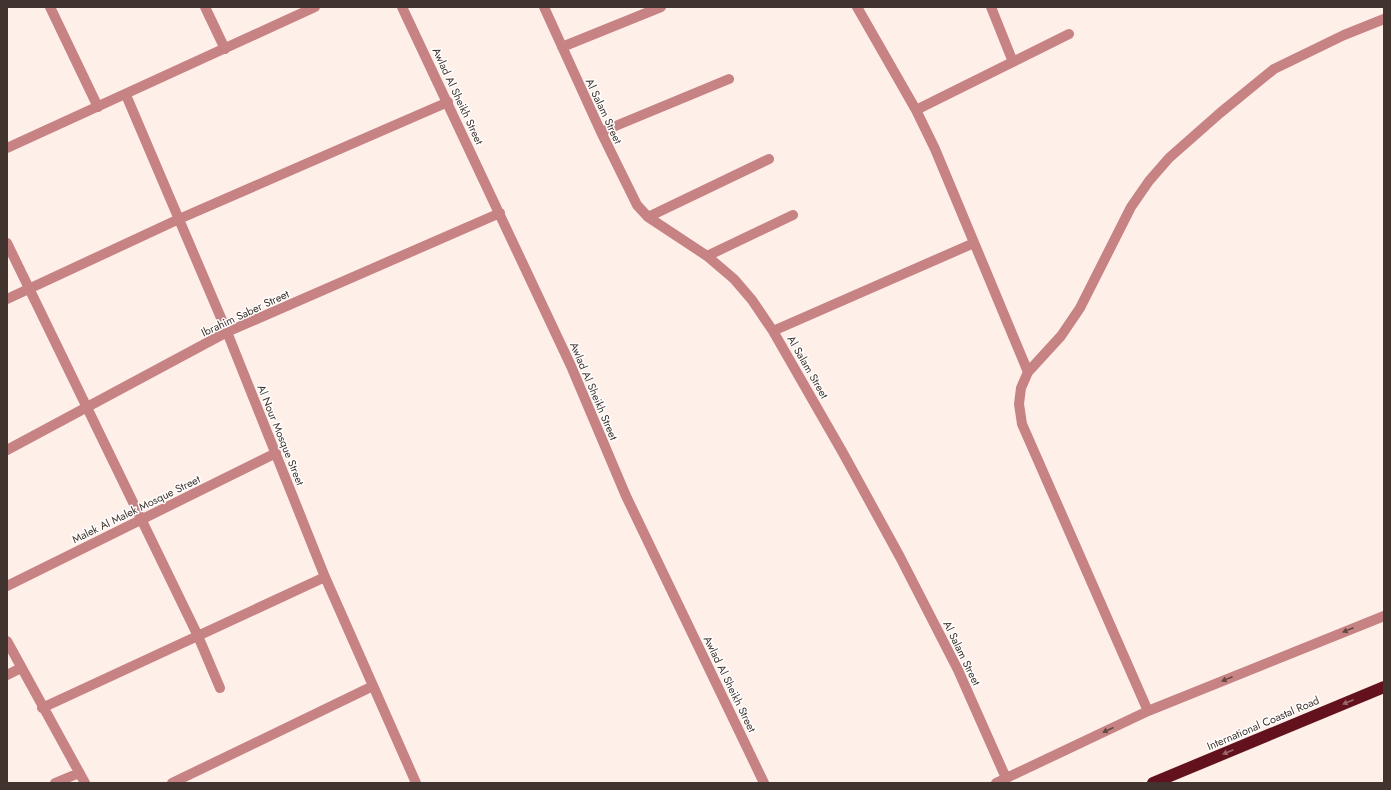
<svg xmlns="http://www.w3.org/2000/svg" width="1391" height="790" viewBox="0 0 1391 790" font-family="Jost,sans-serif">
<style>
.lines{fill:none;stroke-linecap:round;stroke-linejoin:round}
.minor{stroke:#c78283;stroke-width:10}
.highway{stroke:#63121d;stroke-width:12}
.oneway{fill:#624843}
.oneway2{fill:#9a656c}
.labels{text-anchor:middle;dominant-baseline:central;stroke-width:3;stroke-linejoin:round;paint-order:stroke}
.street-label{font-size:11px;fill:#41342e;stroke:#fff}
</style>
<rect width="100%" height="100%" fill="#feefe9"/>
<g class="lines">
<path class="minor" d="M 50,7 L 98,107
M 205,7 L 225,49
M 402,7 L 571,366 L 626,496 L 764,783
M 544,7 L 601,132 L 637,205 L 648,217 L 707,256 L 734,279 L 752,300 L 773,331 L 843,453 L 900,557 L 958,670 L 1006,778
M 857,7 L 916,110 L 935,149 L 1028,372
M 991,7 L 1013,62
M 562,47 L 661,7
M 126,95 L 227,332 L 325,577 L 416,783
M 916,110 L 1069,34
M 601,132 L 729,79
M 7,148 L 315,7
M 648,217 L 769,159
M 7,243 L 198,636 L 220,688
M 707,256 L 793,215
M 7,299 L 179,219 L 448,102
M 773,331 L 974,243
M 7,450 L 227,332 L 500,213
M 7,586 L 276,453
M 7,641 L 85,783
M 7,675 L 21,668
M 42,708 L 325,577
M 1148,711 L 1022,424 L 1019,404 L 1021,388 L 1028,372 L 1061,336 L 1080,308 L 1131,207 L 1149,181 L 1169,158 L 1220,113 L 1274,69 L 1344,35 L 1384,19
M 55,783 L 79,773
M 172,783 L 373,686
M 996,783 L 1148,711 L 1384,616"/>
<path class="highway" d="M 1153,783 L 1384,687"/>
</g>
<defs><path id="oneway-solid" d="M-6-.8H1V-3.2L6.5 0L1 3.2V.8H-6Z"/></defs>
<g class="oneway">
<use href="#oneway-solid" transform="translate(1348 630) rotate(158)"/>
<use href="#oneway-solid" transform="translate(1227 679) rotate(158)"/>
<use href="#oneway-solid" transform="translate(1108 730) rotate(155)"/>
</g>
<g class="oneway2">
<use href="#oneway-solid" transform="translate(1348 702) rotate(157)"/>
<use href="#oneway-solid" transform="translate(1228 752) rotate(157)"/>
</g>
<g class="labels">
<g class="street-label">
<text transform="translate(458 96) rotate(65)">Awlad Al Sheikh Street</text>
<text transform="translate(604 111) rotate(65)">Al Salam Street</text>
<text transform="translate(245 313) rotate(-25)">Ibrahim Saber Street</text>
<text transform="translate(808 367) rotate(60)">Al Salam Street</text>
<text transform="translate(594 391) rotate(67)">Awlad Al Sheikh Street</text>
<text transform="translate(281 435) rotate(68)">Al Nour Mosque Street</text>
<text transform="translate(136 509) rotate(-26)">Malek Al Malek Mosque Street</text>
<text transform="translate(962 653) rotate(64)">Al Salam Street</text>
<text transform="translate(730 684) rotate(64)">Awlad Al Sheikh Street</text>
<text transform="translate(1263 723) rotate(-23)">International Coastal Road</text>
</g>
</g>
<rect width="1391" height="790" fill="none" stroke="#41342e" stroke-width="16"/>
</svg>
